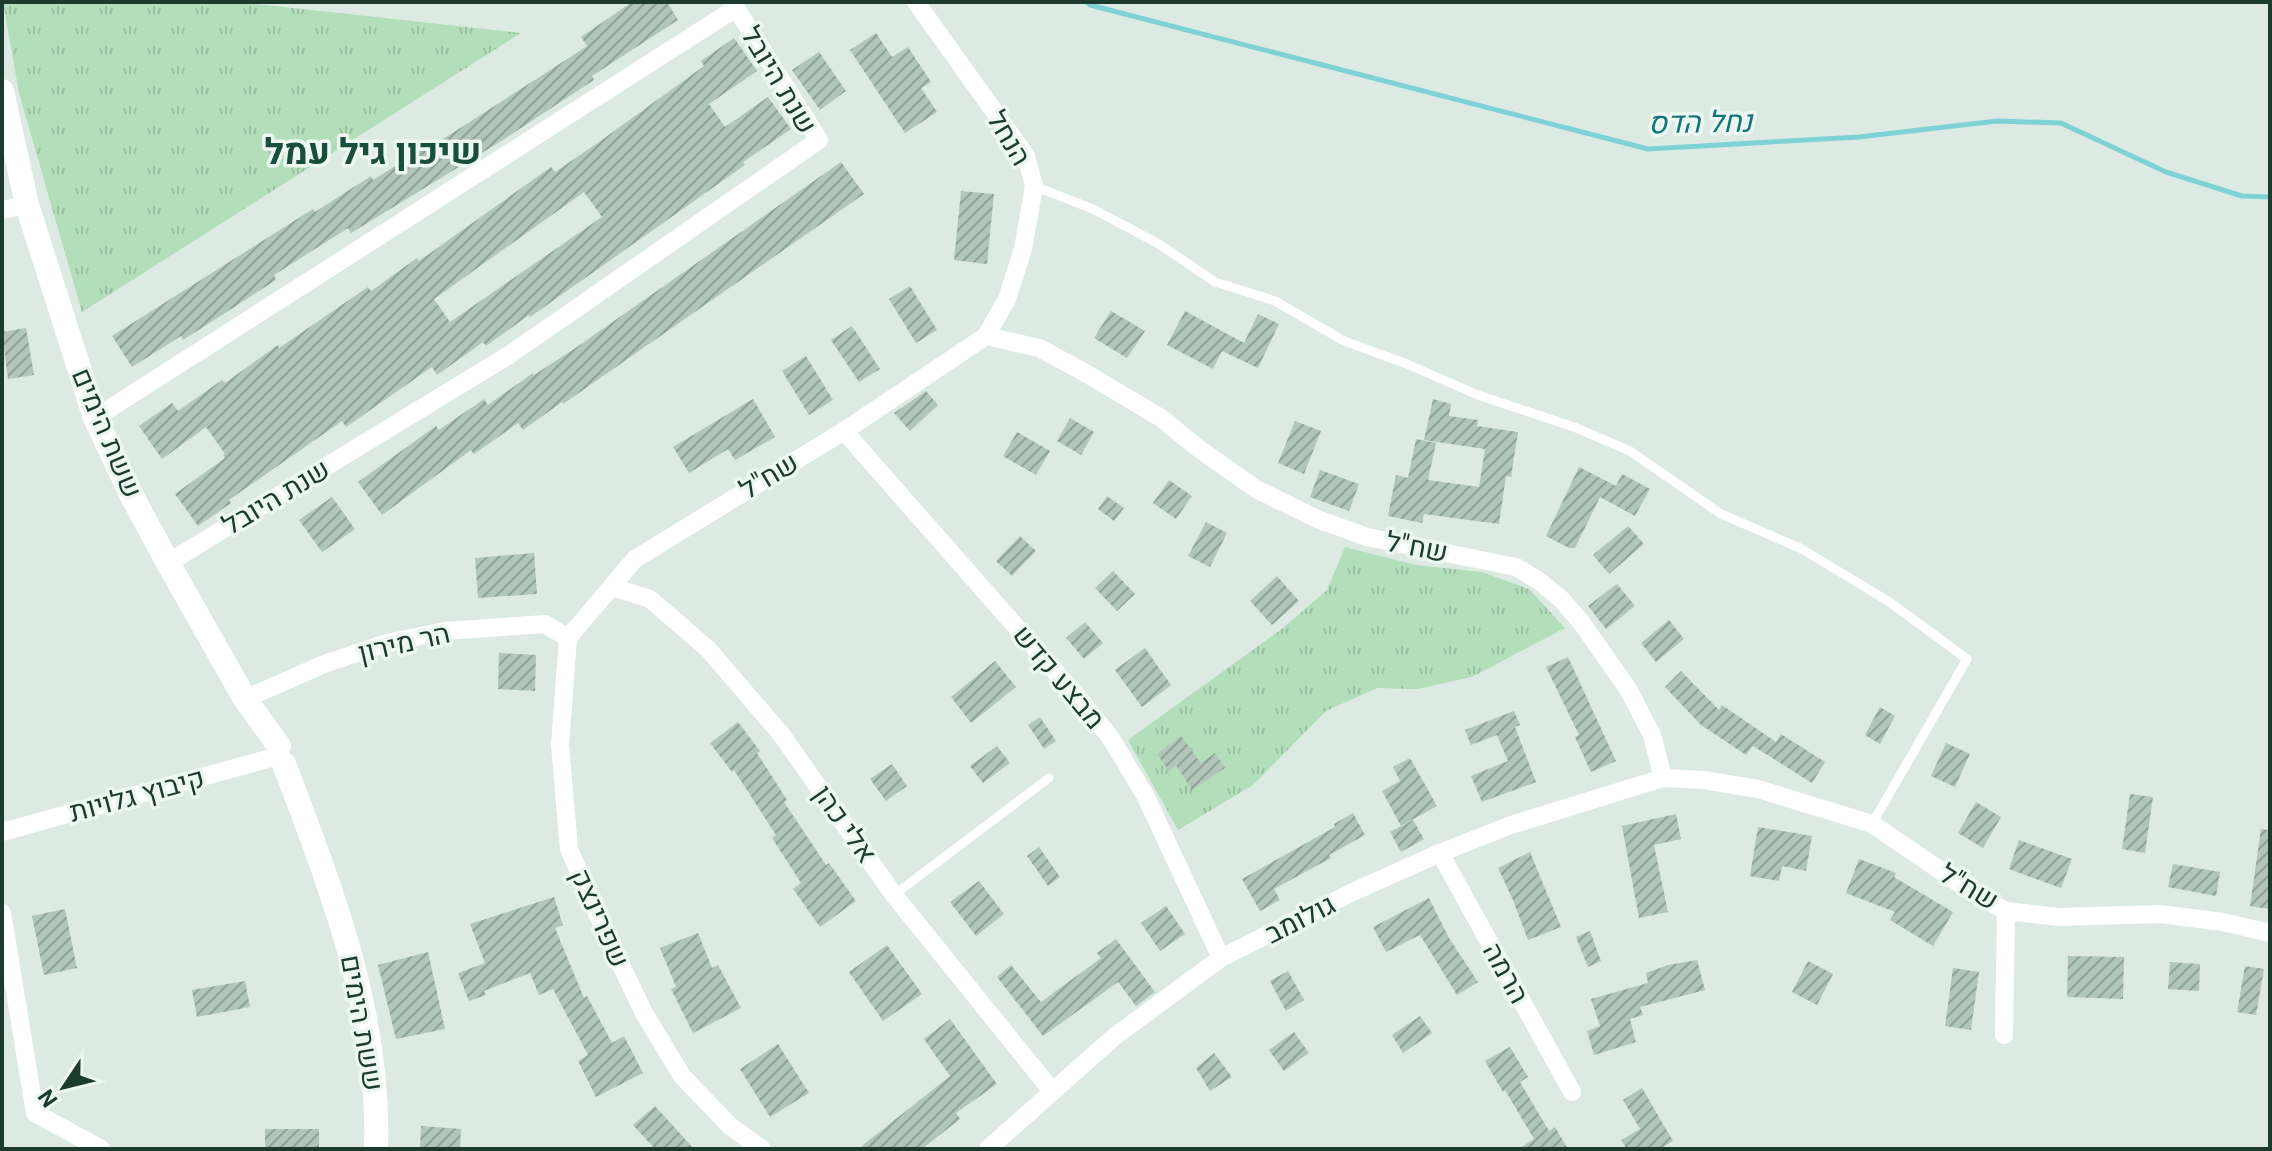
<svg xmlns="http://www.w3.org/2000/svg" width="2272" height="1151" viewBox="0 0 2272 1151" font-family="Roboto,Heebo,sans-serif">
<style>
.park{fill:url(#park-tufts)}
.lines{fill:none;stroke-linecap:round;stroke-linejoin:round}
.stream{stroke:#7ed1d5;stroke-width:5}
.building{fill:url(#building-hatch);fill-rule:evenodd}
.service{stroke:#fff;stroke-width:9}
.minor{stroke:#fff;stroke-width:18}
.tertiary{stroke:#fff;stroke-width:24}
.labels{text-anchor:middle;dominant-baseline:central;stroke-width:7;stroke-linejoin:round;paint-order:stroke}
.street-label{font-size:28px;fill:#1d3a2f;stroke:#edf7f1}
.water-label{font-size:30px;font-style:italic;fill:#13747a;stroke:#edf7f1}
.district-label{font-size:36px;font-weight:bold;fill:#184e3b;stroke:#edf7f1}
</style>
<defs>
<pattern id="park-tufts" width="24" height="20" patternUnits="userSpaceOnUse" patternTransform="scale(2)"><rect width="24" height="20" fill="#b3deba"/><path d="M3 7l-1-3M5 7V3M7 7l1-3M15 17l-1-3M17 17v-4M19 17l1-3" fill="none" stroke="#9abfa0"/></pattern>
<pattern id="building-hatch" width="6" height="6" patternUnits="userSpaceOnUse" patternTransform="scale(2)"><rect width="6" height="6" fill="#b2c5bb"/><path d="M-1 1l2-2M0 6l6-6M5 7l2-2" fill="none" stroke="#90a198"/></pattern>
</defs>
<rect width="100%" height="100%" fill="#dceae3"/>
<path class="park" d="M 3,2 L 237,2 L 521,33 L 82,312 L 19,93 Z
M 1345,547 L 1416,565 L 1482,572 L 1529,589 L 1565,628 L 1472,677 L 1417,689 L 1377,688 L 1326,711 L 1253,785 L 1178,830 L 1128,740 L 1283,628 L 1327,590 Z"/>
<g class="lines">
<path class="stream" d="M 1086,2 L 1090,5 L 1648,149 L 1859,137 L 1997,121 L 2061,123 L 2166,172 L 2242,196 L 2270,197"/>
</g>
<path class="building" d="M 632,2 L 667,2 L 678,20 L 592,76 L 594,80 L 498,143 L 351,233 L 348,228 L 274,275 L 276,280 L 222,315 L 183,340 L 181,336 L 132,367 L 112,336 L 313,209 L 315,212 L 371,176 L 373,180 L 425,147 L 426,150 L 541,76 L 587,46 L 581,37 Z
M 876,33 L 892,57 L 908,47 L 931,82 L 921,88 L 937,112 L 905,133 L 850,50 Z
M 734,38 L 757,71 L 709,104 L 725,127 L 768,97 L 791,129 L 743,162 L 745,165 L 530,317 L 529,315 L 486,346 L 483,342 L 437,375 L 432,367 L 346,427 L 342,421 L 229,500 L 231,503 L 198,526 L 175,494 L 225,458 L 223,455 L 225,454 L 206,427 L 162,459 L 139,426 L 172,403 L 178,411 L 222,380 L 225,383 L 278,345 L 279,348 L 368,287 L 371,291 L 417,258 L 419,261 L 551,167 L 555,172 L 599,142 L 704,66 L 701,61 ZM 584,192 L 602,217 L 450,322 L 434,299 Z
M 819,52 L 846,91 L 820,110 L 792,70 Z
M 841,162 L 864,194 L 563,404 L 562,402 L 523,430 L 518,423 L 474,454 L 471,450 L 382,515 L 358,482 L 436,426 L 439,430 L 484,399 L 488,405 L 533,373 L 534,375 L 574,349 Z
M 961,191 L 994,194 L 987,264 L 954,260 Z
M 910,286 L 937,330 L 916,343 L 889,299 Z
M 1111,311 L 1145,331 L 1127,358 L 1094,338 Z
M 1185,311 L 1244,343 L 1258,314 L 1279,324 L 1258,368 L 1222,351 L 1213,369 L 1167,345 Z
M 852,326 L 880,369 L 859,382 L 831,340 Z
M 26,328 L 34,375 L 8,379 L 2,332 Z
M 806,356 L 833,400 L 809,415 L 782,371 Z
M 926,391 L 938,405 L 910,431 L 894,413 Z
M 753,399 L 775,437 L 735,460 L 728,449 L 689,473 L 673,447 Z
M 1433,399 L 1451,404 L 1449,416 L 1478,420 L 1477,426 L 1518,432 L 1511,477 L 1506,476 L 1499,524 L 1424,514 L 1422,523 L 1388,516 L 1396,475 L 1408,478 L 1416,439 L 1436,443 L 1428,480 L 1479,487 L 1485,449 L 1424,440 Z
M 1070,418 L 1094,432 L 1081,455 L 1057,441 Z
M 1295,421 L 1321,431 L 1304,474 L 1278,463 Z
M 1017,432 L 1050,451 L 1036,475 L 1003,456 Z
M 1579,467 L 1616,486 L 1622,474 L 1650,489 L 1635,516 L 1600,497 L 1575,548 L 1569,548 L 1546,536 Z
M 1320,470 L 1359,484 L 1349,511 L 1310,497 Z
M 1169,480 L 1192,496 L 1176,519 L 1153,503 Z
M 1107,496 L 1124,508 L 1114,521 L 1098,509 Z
M 332,497 L 355,529 L 322,552 L 299,520 Z
M 1206,522 L 1227,533 L 1210,567 L 1188,556 Z
M 1628,526 L 1644,544 L 1609,574 L 1593,555 Z
M 1020,536 L 1036,551 L 1012,576 L 996,561 Z
M 534,553 L 537,594 L 478,598 L 475,558 Z
M 1113,571 L 1135,594 L 1117,611 L 1095,588 Z
M 1277,576 L 1299,601 L 1272,625 L 1250,601 Z
M 1617,584 L 1635,606 L 1606,629 L 1588,606 Z
M 1669,620 L 1684,639 L 1656,662 L 1641,643 Z
M 1085,622 L 1103,643 L 1084,659 L 1066,638 Z
M 1145,648 L 1171,685 L 1142,707 L 1115,670 Z
M 499,653 L 536,655 L 535,691 L 498,689 Z
M 1568,657 L 1616,761 L 1591,772 L 1575,737 L 1579,735 L 1546,667 Z
M 995,661 L 1016,687 L 971,723 L 951,697 Z
M 1681,671 L 1719,710 L 1722,705 L 1776,742 L 1781,734 L 1825,762 L 1812,783 L 1753,746 L 1746,755 L 1701,725 L 1665,687 Z
M 1880,707 L 1895,716 L 1880,744 L 1865,735 Z
M 1514,711 L 1520,725 L 1515,727 L 1536,782 L 1482,802 L 1471,776 L 1508,761 L 1497,735 L 1471,745 L 1465,730 Z
M 1040,717 L 1056,741 L 1044,749 L 1028,725 Z
M 738,722 L 760,751 L 757,753 L 787,800 L 784,802 L 826,865 L 829,863 L 856,901 L 820,927 L 793,889 L 801,883 L 772,838 L 776,835 L 734,770 L 732,772 L 710,743 Z
M 1181,736 L 1201,763 L 1215,753 L 1225,768 L 1192,790 L 1176,765 L 1169,771 L 1157,754 Z
M 1946,743 L 1970,754 L 1955,787 L 1931,776 Z
M 997,746 L 1010,763 L 983,783 L 970,766 Z
M 1410,758 L 1437,806 L 1401,826 L 1382,791 L 1400,781 L 1393,767 Z
M 892,764 L 907,786 L 886,801 L 870,779 Z
M 2130,794 L 2153,797 L 2145,853 L 2122,849 Z
M 1976,802 L 2001,817 L 1983,848 L 1958,833 Z
M 1353,813 L 1365,835 L 1329,855 L 1331,858 L 1274,889 L 1280,900 L 1260,911 L 1242,879 L 1335,827 L 1334,824 Z
M 1676,814 L 1681,839 L 1654,845 L 1668,912 L 1639,918 L 1622,826 Z
M 1413,820 L 1424,839 L 1401,852 L 1390,832 Z
M 1758,827 L 1812,836 L 1806,871 L 1782,866 L 1779,881 L 1750,876 Z
M 2261,829 L 2270,830 L 2270,909 L 2250,906 Z
M 2019,840 L 2072,859 L 2061,888 L 2009,869 Z
M 1039,847 L 1060,877 L 1048,886 L 1027,856 Z
M 1530,852 L 1561,927 L 1528,940 L 1513,900 L 1498,868 Z
M 1859,859 L 1896,873 L 1894,877 L 1953,912 L 1933,946 L 1890,920 L 1895,912 L 1846,893 Z
M 2173,864 L 2220,872 L 2216,896 L 2168,887 Z
M 979,881 L 1004,914 L 976,936 L 950,902 Z
M 554,897 L 563,925 L 555,928 L 584,998 L 587,996 L 612,1043 L 624,1036 L 643,1073 L 596,1097 L 578,1061 L 588,1055 L 553,989 L 539,995 L 530,973 L 484,991 L 486,995 L 469,1001 L 458,973 L 485,963 L 470,924 Z
M 1429,898 L 1449,938 L 1478,982 L 1457,995 L 1420,935 L 1386,952 L 1373,927 Z
M 1166,906 L 1185,934 L 1160,951 L 1141,923 Z
M 65,909 L 77,968 L 44,975 L 32,916 Z
M 1590,931 L 1601,961 L 1588,967 L 1576,937 Z
M 698,933 L 712,968 L 718,965 L 741,1008 L 693,1033 L 671,989 L 676,987 L 660,948 Z
M 1116,939 L 1155,992 L 1136,1006 L 1118,982 L 1043,1036 L 997,977 L 1011,965 L 1041,1002 L 1101,958 L 1097,953 Z
M 887,945 L 922,994 L 883,1021 L 849,972 Z
M 428,952 L 445,1029 L 396,1039 L 378,965 Z
M 2068,956 L 2124,957 L 2123,999 L 2067,997 Z
M 1697,960 L 1705,990 L 1640,1007 L 1643,1015 L 1630,1019 L 1636,1042 L 1594,1055 L 1587,1031 L 1600,1026 L 1591,999 L 1648,983 L 1646,973 L 1668,965 Z
M 1808,961 L 1833,974 L 1817,1005 L 1792,992 Z
M 2170,962 L 2200,964 L 2199,991 L 2168,989 Z
M 2245,966 L 2264,969 L 2256,1015 L 2237,1012 Z
M 1953,968 L 1979,972 L 1971,1030 L 1945,1026 Z
M 1288,971 L 1304,1000 L 1286,1011 L 1270,981 Z
M 245,981 L 250,1007 L 197,1017 L 192,990 Z
M 1420,1016 L 1432,1033 L 1403,1053 L 1392,1035 Z
M 950,1019 L 997,1084 L 956,1113 L 960,1119 L 922,1149 L 858,1149 L 950,1076 L 924,1039 Z
M 1294,1032 L 1309,1053 L 1284,1071 L 1269,1050 Z
M 778,1044 L 809,1093 L 770,1117 L 740,1069 Z
M 1510,1047 L 1528,1077 L 1520,1082 L 1549,1131 L 1555,1127 L 1568,1149 L 1518,1149 L 1534,1139 L 1505,1090 L 1503,1092 L 1485,1061 Z
M 1214,1053 L 1232,1077 L 1210,1091 L 1196,1068 Z
M 1642,1088 L 1673,1141 L 1660,1149 L 1627,1149 L 1621,1140 L 1640,1129 L 1623,1100 Z
M 655,1106 L 694,1149 L 655,1149 L 633,1125 Z
M 421,1126 L 461,1129 L 460,1149 L 420,1149 Z
M 265,1129 L 319,1129 L 319,1149 L 265,1149 Z"/>
<g class="lines">
<path class="service" d="M 1034,186 L 1093,209 L 1159,244 L 1215,282 L 1275,301 L 1344,341 L 1407,364 L 1478,395 L 1574,427 L 1630,451 L 1721,514 L 1800,548 L 1888,601 L 1967,659 L 1872,824
M 894,895 L 1049,778"/>
<path class="minor" d="M 2,210 L 27,205
M 986,336 L 1039,348 L 1082,371 L 1161,418 L 1198,448 L 1256,489 L 1317,519 L 1367,537 L 1516,567 L 1539,581 L 1561,599 L 1581,622 L 1628,689 L 1652,735 L 1663,778
M 95,418 L 736,8 L 819,140 L 509,355 L 168,563
M 844,431 L 1076,695 L 1110,737 L 1145,795 L 1221,958
M 612,587 L 650,599 L 708,649 L 781,734 L 894,895 L 1052,1091
M 568,638 L 635,559 L 844,431 L 986,336 L 1007,299 L 1023,249 L 1034,186 L 1026,156 L 916,2
M 568,638 L 560,745 L 569,849 L 607,936 L 644,1013 L 682,1076 L 730,1126 L 762,1149
M 245,699 L 324,664 L 387,643 L 445,631 L 545,624 L 568,638
M 2,832 L 271,758
M 1440,853 L 1572,1092
M 2,913 L 35,1113 L 101,1149
M 2004,1035 L 2006,911
M 988,1149 L 1114,1037 L 1221,958 L 1355,891 L 1440,853 L 1511,825 L 1663,778 L 1703,780 L 1758,789 L 1872,824 L 1972,892 L 2006,911 L 2059,917 L 2160,914 L 2223,922 L 2270,933"/>
<path class="tertiary" d="M 2,91 L 27,205 L 95,418 L 133,498 L 168,563 L 245,699 L 279,746
M 284,764 C 331,888 381,1014 376,1149"/>
</g>
<g class="labels">
<g class="street-label">
<text transform="translate(779 80) rotate(59)">שנת היובל</text>
<text transform="translate(1009 138) rotate(59)">הנחל</text>
<text transform="translate(107 433) rotate(67)">ששת הימים</text>
<text transform="translate(769 476) rotate(-31)">שח"ל</text>
<text transform="translate(276 497) rotate(-31)">שנת היובל</text>
<text transform="translate(1417 547) rotate(11)">שח"ל</text>
<text transform="translate(404 643) rotate(-13)">הר מירון</text>
<text transform="translate(1059 677) rotate(50)">מבצע קדש</text>
<text transform="translate(137 795) rotate(-15)">קיבוץ גלויות</text>
<text transform="translate(845 824) rotate(55)">אלי כהן</text>
<text transform="translate(1969 887) rotate(31)">שח"ל</text>
<text transform="translate(600 918) rotate(66)">שפרינצק</text>
<text transform="translate(1300 919) rotate(-27)">גולומב</text>
<text transform="translate(1506 973) rotate(61)">הרמה</text>
<text transform="translate(362 1023) rotate(80)">ששת הימים</text>
</g>
<g class="water-label">
<text transform="translate(1700 122) rotate(-1)">נחל הדס</text>
</g>
<g class="district-label">
<text x="373" y="152">שיכון גיל עמל</text>
</g>
</g>
<rect width="2272" height="1151" fill="none" stroke="#1d3a2f" stroke-width="8"/>
<g transform="translate(64 1087) rotate(235)" stroke="#edf7f1" stroke-width="6" paint-order="stroke">
<path d="M0-6L14 30L0 20L-14 30Z" fill="#1d3a2f"/>
<text y="-12" font-size="22" font-weight="bold" text-anchor="middle" fill="#1d3a2f">N</text>
</g>
</svg>
